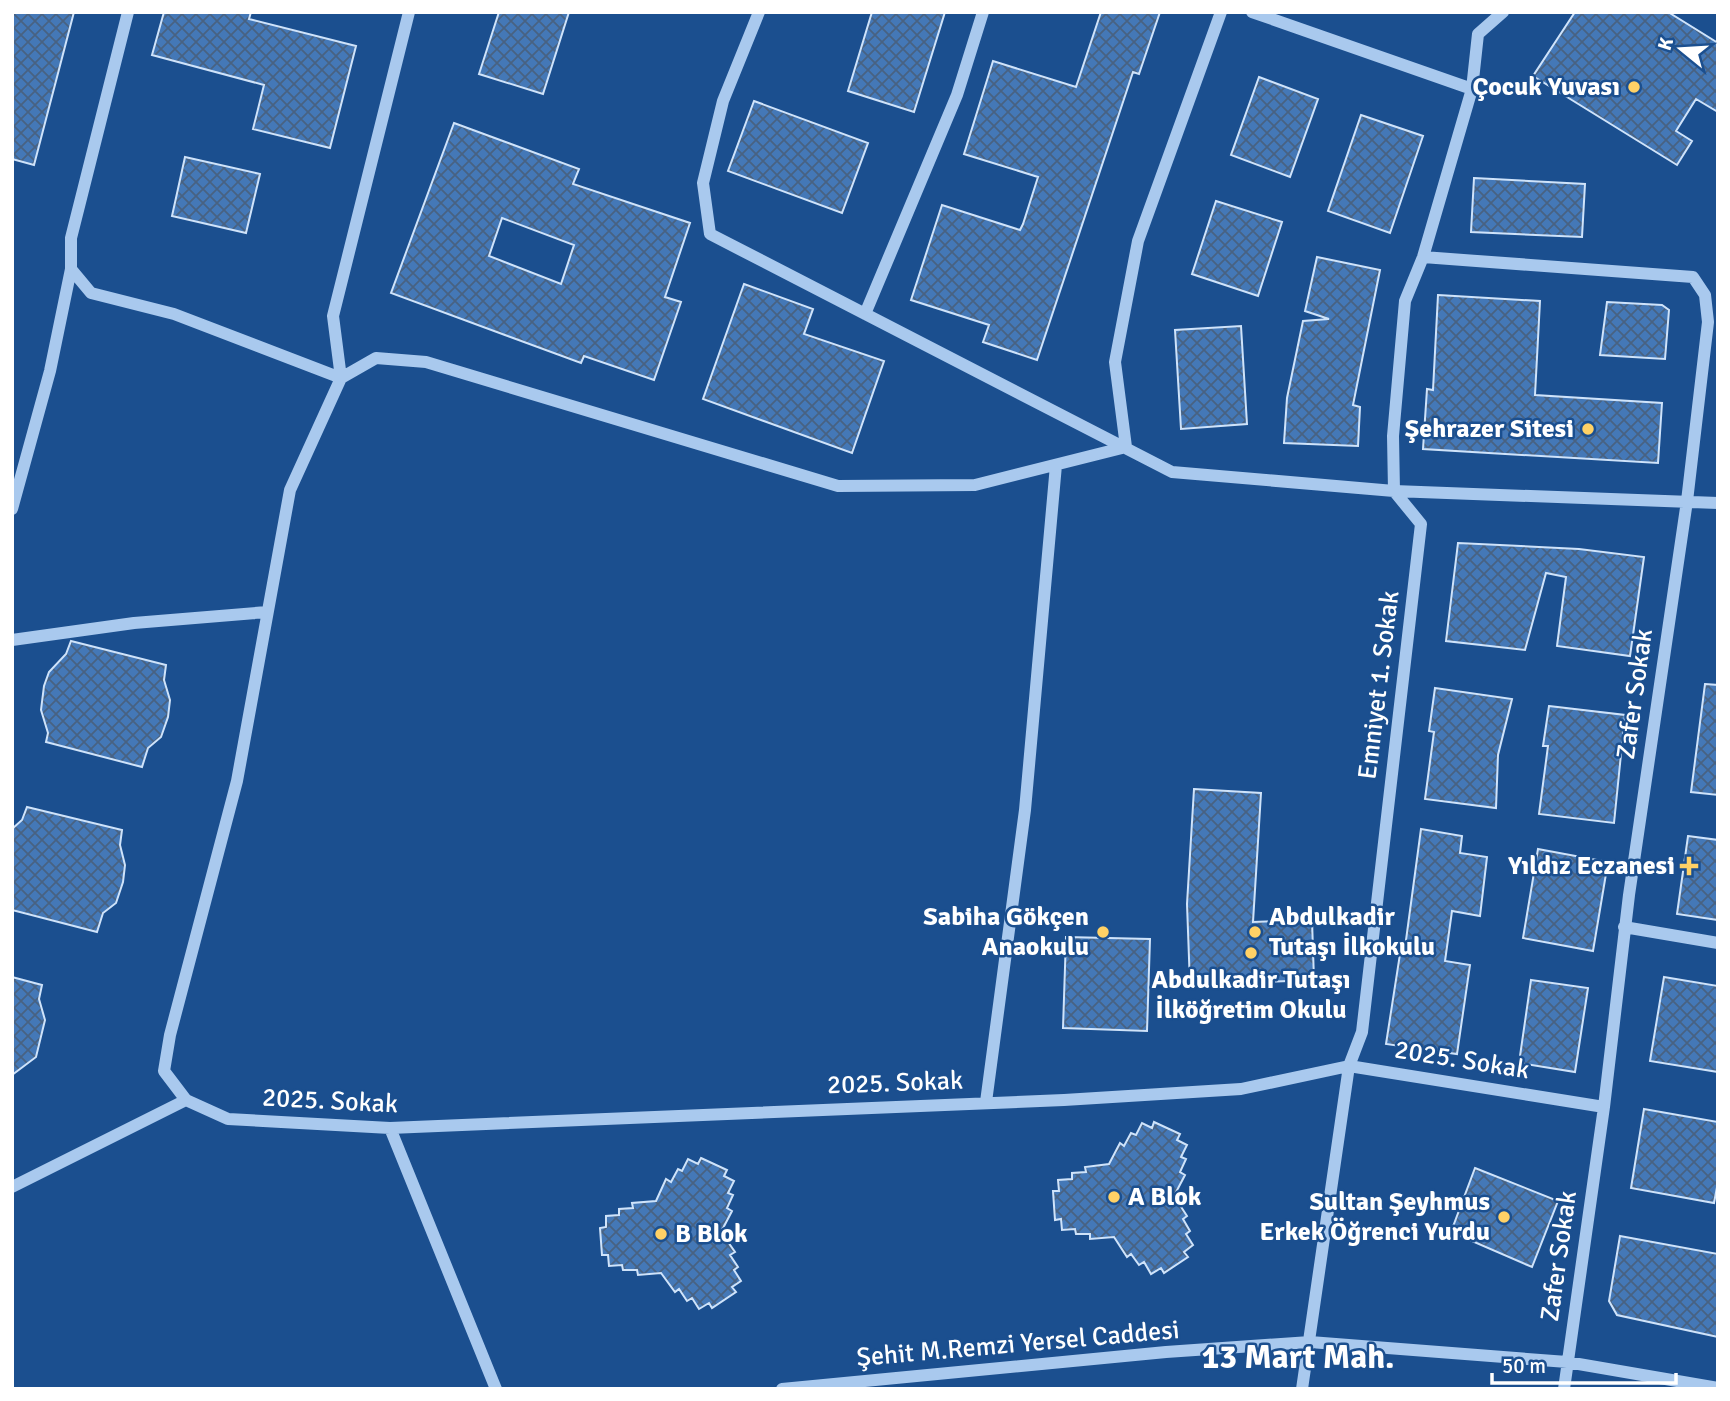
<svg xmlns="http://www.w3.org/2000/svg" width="1730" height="1401" viewBox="0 0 1730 1401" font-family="Signika,sans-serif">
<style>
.building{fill:url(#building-cross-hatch);stroke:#cfe3fa;stroke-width:2;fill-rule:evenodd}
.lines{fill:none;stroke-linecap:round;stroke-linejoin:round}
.minor{stroke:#a9c9ee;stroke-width:12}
.poi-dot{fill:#ffd166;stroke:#1b4f8f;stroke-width:2.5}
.labels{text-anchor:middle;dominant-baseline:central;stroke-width:5;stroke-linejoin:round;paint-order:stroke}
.poi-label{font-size:26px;font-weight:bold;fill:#fff;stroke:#1b4f8f;text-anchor:end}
.street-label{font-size:26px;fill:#fff;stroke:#1b4f8f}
.district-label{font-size:33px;font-weight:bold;fill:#fff;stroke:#1b4f8f}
</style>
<defs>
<pattern id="building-cross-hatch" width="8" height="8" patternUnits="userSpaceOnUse" patternTransform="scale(1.75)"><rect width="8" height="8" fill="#4478b7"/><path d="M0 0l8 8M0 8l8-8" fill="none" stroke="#486282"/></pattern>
</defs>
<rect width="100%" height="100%" fill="#1b4f8f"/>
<path class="building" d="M 12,12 L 74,12 L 34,165 L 12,159 Z
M 164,12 L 251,12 L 249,19 L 356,46 L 330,148 L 253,129 L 264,85 L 152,55 Z
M 499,12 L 569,12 L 543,94 L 479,74 Z
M 872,12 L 945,12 L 914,112 L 848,91 Z
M 1101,12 L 1160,12 L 1139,74 L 1133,72 L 1037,360 L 983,342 L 989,325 L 911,300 L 942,205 L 1020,230 L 1023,224 L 1038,177 L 964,154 L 993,61 L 1076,87 Z
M 1575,12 L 1668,12 L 1718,43 L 1718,112 L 1696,99 L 1676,131 L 1692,141 L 1677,165 L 1533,76 Z
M 1259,77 L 1318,99 L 1290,177 L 1231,155 Z
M 754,101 L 868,143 L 842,213 L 728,171 Z
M 1361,115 L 1423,136 L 1390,233 L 1328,211 Z
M 454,123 L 579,169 L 573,184 L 690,223 L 665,297 L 681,302 L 654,380 L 584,356 L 581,363 L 391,293 ZM 502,218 L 574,245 L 561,284 L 489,256 Z
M 185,157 L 260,174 L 246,233 L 172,216 Z
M 1474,178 L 1585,184 L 1582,237 L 1471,232 Z
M 1216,201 L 1282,222 L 1258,296 L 1192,274 Z
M 1317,257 L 1380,270 L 1353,405 L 1360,407 L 1358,446 L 1284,443 L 1287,398 L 1303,321 L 1329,319 L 1305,311 Z
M 744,284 L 813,309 L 804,334 L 884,361 L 852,453 L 703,399 Z
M 1438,295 L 1540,301 L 1535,395 L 1662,403 L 1658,463 L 1423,449 L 1427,389 L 1433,390 Z
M 1607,302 L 1662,305 L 1669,310 L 1665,359 L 1600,355 Z
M 1241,326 L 1247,424 L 1181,429 L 1175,330 Z
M 1458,543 L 1579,549 L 1644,557 L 1630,656 L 1557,646 L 1566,577 L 1546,573 L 1525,650 L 1446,641 Z
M 71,641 L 166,665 L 164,680 L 170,700 L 168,717 L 161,737 L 148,748 L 142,767 L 46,742 L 48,733 L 41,710 L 44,686 L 49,672 L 66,654 Z
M 1705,684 L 1718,685 L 1718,795 L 1691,792 Z
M 1435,688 L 1512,699 L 1498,755 L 1496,808 L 1425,799 L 1434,732 L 1429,731 Z
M 1549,706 L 1625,715 L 1614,823 L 1539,814 L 1548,746 L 1543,746 Z
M 1194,789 L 1261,793 L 1253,922 L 1312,920 L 1314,980 L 1190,985 L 1187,904 Z
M 27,807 L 122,830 L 120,845 L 125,865 L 123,882 L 116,903 L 103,913 L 97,932 L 12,910 L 12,829 L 22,820 Z
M 1421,829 L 1462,836 L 1460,853 L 1487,857 L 1480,916 L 1452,911 L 1445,961 L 1470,965 L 1457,1054 L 1386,1044 L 1400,954 L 1404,955 Z
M 1688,836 L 1718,840 L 1718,920 L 1677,914 Z
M 1538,849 L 1608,862 L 1593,951 L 1523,938 Z
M 1066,937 L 1150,939 L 1147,1031 L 1063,1028 Z
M 12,977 L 42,985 L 39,999 L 45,1020 L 36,1057 L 12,1075 Z
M 1664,977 L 1718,986 L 1718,1072 L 1650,1061 Z
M 1531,980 L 1588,988 L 1575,1072 L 1519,1063 Z
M 1644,1109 L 1718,1122 L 1718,1182 L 1714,1203 L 1631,1188 Z
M 1154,1122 L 1180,1134 L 1177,1140 L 1187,1145 L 1181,1157 L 1186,1159 L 1180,1172 L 1185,1175 L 1174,1196 L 1187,1216 L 1183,1219 L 1190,1231 L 1186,1234 L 1193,1245 L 1184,1252 L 1188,1257 L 1164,1273 L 1161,1268 L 1151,1274 L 1144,1262 L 1139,1265 L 1131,1254 L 1127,1257 L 1114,1237 L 1090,1239 L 1090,1234 L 1076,1234 L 1075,1229 L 1062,1230 L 1061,1219 L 1055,1220 L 1053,1191 L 1059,1191 L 1058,1180 L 1072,1179 L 1072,1173 L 1086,1172 L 1085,1167 L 1109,1164 L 1120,1143 L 1124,1146 L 1131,1133 L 1136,1135 L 1142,1123 L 1152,1128 Z
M 701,1158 L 727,1170 L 724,1176 L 734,1181 L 728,1193 L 733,1195 L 727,1208 L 732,1211 L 721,1232 L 735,1252 L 730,1255 L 738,1267 L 734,1270 L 741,1281 L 732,1287 L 736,1292 L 712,1308 L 709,1303 L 699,1309 L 692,1298 L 687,1301 L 679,1289 L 675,1292 L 661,1273 L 638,1275 L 637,1270 L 623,1270 L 622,1265 L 609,1266 L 608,1255 L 602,1255 L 600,1228 L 606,1227 L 606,1216 L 619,1215 L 619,1209 L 633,1208 L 632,1203 L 656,1201 L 666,1179 L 671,1182 L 678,1169 L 682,1171 L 688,1159 L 698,1164 Z
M 1475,1168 L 1558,1201 L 1532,1267 L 1451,1232 Z
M 1620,1236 L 1718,1254 L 1718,1337 L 1617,1315 L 1609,1301 Z"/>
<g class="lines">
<path class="minor" d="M 128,12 L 71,238 L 71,269 L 91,293 L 174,314 L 341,378 L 333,316 L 409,12
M 759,12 L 723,101 L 703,183 L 710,234 L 1172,472 L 1394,491 L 1718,503
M 1252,12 L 1472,89
M 1423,257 L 1693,277 L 1705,295 L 1708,322 L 1687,501 L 1629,895 L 1604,1107 L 1564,1389
M 865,314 L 957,95 L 983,12
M 1126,447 L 975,485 L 838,486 L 426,362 L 376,358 L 341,378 L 290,490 L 237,781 L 170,1035 L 164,1071 L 186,1100 L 228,1119 L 390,1128 L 1064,1100 L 1241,1089 L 1349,1066 L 1604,1107
M 1126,447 L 1115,362 L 1138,241 L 1221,12
M 12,509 L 50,371 L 71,269
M 12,640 L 134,623 L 267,612
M 1624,927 L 1718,943
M 986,1102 L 1025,810 L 1056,465
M 390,1128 L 496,1389
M 12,1187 L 186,1100
M 782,1389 L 1166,1352 L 1310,1342 L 1567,1362 L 1718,1388
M 1302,1389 L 1349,1066 L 1362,1032 L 1421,524 L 1394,491 L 1393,436 L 1405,301 L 1423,257 L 1472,89 L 1478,34 L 1503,12"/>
</g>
<g class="poi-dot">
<circle cx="1634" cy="87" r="7"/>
<circle cx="1588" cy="429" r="7"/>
<path d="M1685.5 855.5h7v7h7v7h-7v7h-7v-7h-7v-7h7z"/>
<circle cx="1103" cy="932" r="7"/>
<circle cx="1255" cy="932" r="7"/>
<circle cx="1251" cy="953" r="7"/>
<circle cx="1114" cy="1197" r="7"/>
<circle cx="1504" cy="1217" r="7"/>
<circle cx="661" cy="1234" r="7"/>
</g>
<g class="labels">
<g class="poi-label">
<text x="1620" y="87">Çocuk Yuvası</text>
<text x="1574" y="429">Şehrazer Sitesi</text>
<text x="1675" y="866">Yıldız Eczanesi</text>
<text x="1089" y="917">Sabiha Gökçen<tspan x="1089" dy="30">Anaokulu</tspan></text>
<text x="1269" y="917" text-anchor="start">Abdulkadir<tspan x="1269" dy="30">Tutaşı İlkokulu</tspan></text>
<text x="1251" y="980" text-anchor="middle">Abdulkadir Tutaşı<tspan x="1251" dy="30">İlköğretim Okulu</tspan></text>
<text x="1128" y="1197" text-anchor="start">A Blok</text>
<text x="1490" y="1202">Sultan Şeyhmus<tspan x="1490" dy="30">Erkek Öğrenci Yurdu</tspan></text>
<text x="675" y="1234" text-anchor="start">B Blok</text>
</g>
<g class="street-label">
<text transform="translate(1379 685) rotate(-83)">Emniyet 1. Sokak</text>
<text transform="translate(1635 694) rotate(-82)">Zafer Sokak</text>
<text transform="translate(1462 1060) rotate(9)">2025. Sokak</text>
<text transform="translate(895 1083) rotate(-2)">2025. Sokak</text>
<text transform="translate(330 1101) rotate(3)">2025. Sokak</text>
<text transform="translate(1559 1256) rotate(-82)">Zafer Sokak</text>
<text transform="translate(1018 1344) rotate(-5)">Şehit M.Remzi Yersel Caddesi</text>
</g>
<g class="district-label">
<text x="1298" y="1357">13 Mart Mah.</text>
</g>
</g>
<rect width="1730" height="1401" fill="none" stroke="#ffffff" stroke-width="28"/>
<g transform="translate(1681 49) rotate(288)" stroke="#1b4f8f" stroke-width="5" paint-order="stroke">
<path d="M0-5L12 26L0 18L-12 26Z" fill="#ffffff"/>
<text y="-10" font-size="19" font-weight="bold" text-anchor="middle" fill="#ffffff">K</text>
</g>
<path d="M1492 1373v10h184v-10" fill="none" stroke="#ffffff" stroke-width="3.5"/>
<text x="1502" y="1373" font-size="21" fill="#ffffff" stroke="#1b4f8f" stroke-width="5" paint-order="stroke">50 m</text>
</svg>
